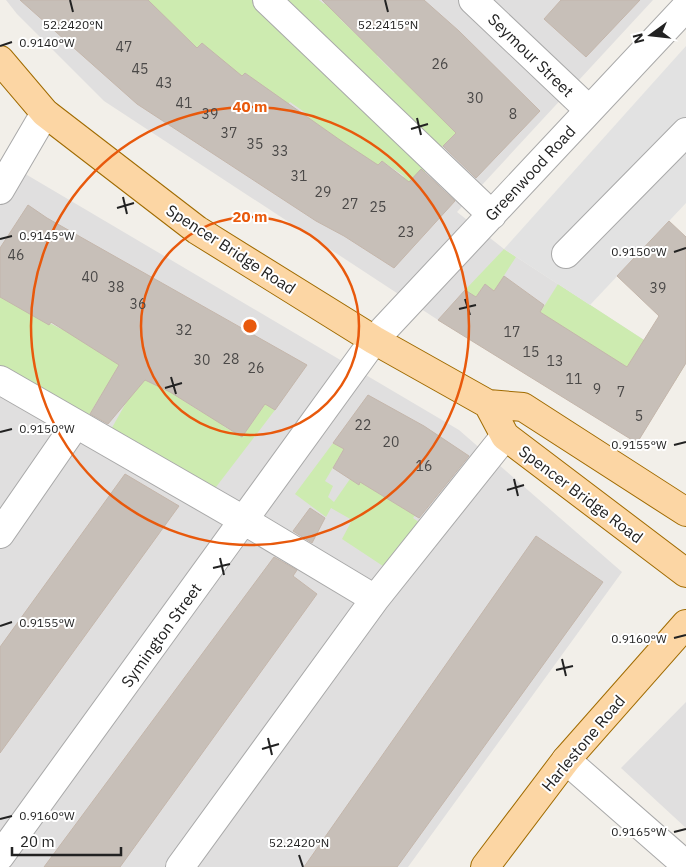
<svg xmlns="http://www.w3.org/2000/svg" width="686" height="867" viewBox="0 0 686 867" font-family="'IBM Plex Sans',sans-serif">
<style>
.residential{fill:#e0dfdf}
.grass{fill:#cdebb0}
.parking{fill:#e2e2e2}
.building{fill:#c7bfb8;stroke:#c4b6ab}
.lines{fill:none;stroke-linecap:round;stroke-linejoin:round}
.minor-casing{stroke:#a9a9a9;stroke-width:30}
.major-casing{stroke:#a06b00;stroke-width:30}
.minor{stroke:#fff;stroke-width:28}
.major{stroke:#fcd6a4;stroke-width:28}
.ticks{fill:none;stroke:#222;stroke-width:2}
.ring{fill:none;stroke:#e8590c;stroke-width:2.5}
.labels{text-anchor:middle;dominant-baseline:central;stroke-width:4;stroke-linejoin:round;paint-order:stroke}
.number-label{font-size:14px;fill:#4b4948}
.street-label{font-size:16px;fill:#222;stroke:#fff}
.ticks-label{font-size:12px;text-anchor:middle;fill:#222;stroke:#fff;stroke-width:4;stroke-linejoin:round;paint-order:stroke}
.centre{fill:#e8590c;stroke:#fff;stroke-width:2.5}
.ring-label{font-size:15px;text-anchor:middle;font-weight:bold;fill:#e8590c;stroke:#fff;stroke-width:4;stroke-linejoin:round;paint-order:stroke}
</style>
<rect width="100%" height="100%" fill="#f2efe9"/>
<path class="residential" d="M 6,0 L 653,0 L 457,212 L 504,249 L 684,366 L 637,443 L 438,320 L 104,101 L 17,14 Z
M 0,159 L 459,430 L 622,572 L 408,867 L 0,867 Z
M 686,702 L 686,828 L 621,768 Z"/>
<path class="grass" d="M 133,0 L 252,0 L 428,168 L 398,211 L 385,203 L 404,176 L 382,161 L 363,185 L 286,147 L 310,116 L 290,102 L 268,127 L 256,81 L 245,73 L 224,96 L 220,59 L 202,43 L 180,67 Z
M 280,0 L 319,0 L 324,4 L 328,0 L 341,20 L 359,37 L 396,35 L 377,56 L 394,73 L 414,52 L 457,132 L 437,152 Z
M 504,249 L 516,257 L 494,291 L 485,284 L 476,297 L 465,290 Z
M 558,284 L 684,366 L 676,380 L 635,355 L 627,367 L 538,316 Z
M 0,297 L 61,329 L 80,298 L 141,378 L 153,384 L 196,364 L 177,396 L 201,412 L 222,380 L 243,393 L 223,426 L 242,437 L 265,404 L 275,410 L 213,491 L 109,433 L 127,401 L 104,390 L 86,420 L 0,370 Z
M 333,443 L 344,449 L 325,481 L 333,486 L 328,497 L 334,502 L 350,479 L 359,484 L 371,465 L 380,494 L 400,506 L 427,498 L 413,518 L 423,525 L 389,570 L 342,539 L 352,520 L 331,508 L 326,517 L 295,494 Z"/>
<path class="parking" d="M 686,46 L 686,203 L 590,305 L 504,249 Z"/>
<path class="building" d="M 20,0 L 148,0 L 197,48 L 202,43 L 242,76 L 245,73 L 340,140 L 378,165 L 382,161 L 409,182 L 421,169 L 455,201 L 394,268 L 344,236 L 316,221 L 137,104 Z
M 322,0 L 424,0 L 459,31 L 540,111 L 476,178 L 443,146 L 456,133 Z
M 561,0 L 640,0 L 586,57 L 544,19 Z
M 28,205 L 47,218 L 307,365 L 275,410 L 265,404 L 242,437 L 170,392 L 145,380 L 108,424 L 90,414 L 119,365 L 51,322 L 49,325 L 0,297 L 0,248 Z
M 669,221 L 686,237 L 686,363 L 637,443 L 438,320 L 465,290 L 476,297 L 485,284 L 494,291 L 504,276 L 544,305 L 540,312 L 627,367 L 659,316 L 617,276 Z
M 368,395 L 424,426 L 469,456 L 419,518 L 360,482 L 359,485 L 333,468 L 344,449 L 333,443 Z
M 125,474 L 179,506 L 0,753 L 0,647 Z
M 310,508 L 325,518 L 312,543 L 293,531 Z
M 536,536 L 603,582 L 397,867 L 304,867 Z
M 274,557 L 297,570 L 293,576 L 317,594 L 120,867 L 44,867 Z"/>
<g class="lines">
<g class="minor-casing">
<path id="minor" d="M 267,0 L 492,215
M 473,0 L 589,110
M 0,190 L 45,113
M 566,254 L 686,132
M 0,380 L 245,521 L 375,599
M 0,534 L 76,424
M 566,760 L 686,865
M 0,856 L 374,340 L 686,7
M 180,867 L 375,599 L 505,436"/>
</g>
<g class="major-casing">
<path id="major" d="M 0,60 L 45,113 L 197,230 L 374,340 L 488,404 L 523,407 L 686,512
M 488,404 L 505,436 L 686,573
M 485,867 L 566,760 L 686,624"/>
</g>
<use href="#minor" class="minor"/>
<use href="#major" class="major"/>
</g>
<path class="ticks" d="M 70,0 L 73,12M 385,0 L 388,12M 0,46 L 12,42M 417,118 L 421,135M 411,129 L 428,124M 123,197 L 127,214M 117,208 L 134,203M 0,239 L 12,236M 674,252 L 686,248M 465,299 L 470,315M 459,309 L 476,305M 171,377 L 176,394M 165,388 L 182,383M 0,432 L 12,429M 674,445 L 686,442M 514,479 L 518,496M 507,490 L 524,485M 220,558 L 224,575M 213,568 L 230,564M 0,626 L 12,622M 674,638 L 686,635M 562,659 L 566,676M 556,670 L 573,666M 268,738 L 272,755M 262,749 L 279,744M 0,819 L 12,816M 674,832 L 686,829M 299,855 L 303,867"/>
<g class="ring">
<circle cx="250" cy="326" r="109"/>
<circle cx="250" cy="326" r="219"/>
</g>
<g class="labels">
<g class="number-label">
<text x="124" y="47">47</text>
<text x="440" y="64">26</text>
<text x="140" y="69">45</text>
<text x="164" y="83">43</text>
<text x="475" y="98">30</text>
<text x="184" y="103">41</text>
<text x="210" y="114">39</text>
<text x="513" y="114">8</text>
<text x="229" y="133">37</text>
<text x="255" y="144">35</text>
<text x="280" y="151">33</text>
<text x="299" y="176">31</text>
<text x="323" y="192">29</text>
<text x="350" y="204">27</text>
<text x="378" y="207">25</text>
<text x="406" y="232">23</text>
<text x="16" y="255">46</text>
<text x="90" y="277">40</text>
<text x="116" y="287">38</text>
<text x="658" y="288">39</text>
<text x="138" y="304">36</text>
<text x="184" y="330">32</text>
<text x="512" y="332">17</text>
<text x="531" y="352">15</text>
<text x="231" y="359">28</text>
<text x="202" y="360">30</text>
<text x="555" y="361">13</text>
<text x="256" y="368">26</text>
<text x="574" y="379">11</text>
<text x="597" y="389">9</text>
<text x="621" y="392">7</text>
<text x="639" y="416">5</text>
<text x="363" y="425">22</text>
<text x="391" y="442">20</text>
<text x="424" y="466">16</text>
</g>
<g class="street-label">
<text transform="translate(531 55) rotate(44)">Seymour Street</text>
<text transform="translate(530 173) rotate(-47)">Greenwood Road</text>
<text transform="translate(231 249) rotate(33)">Spencer Bridge Road</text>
<text transform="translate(581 494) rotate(37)">Spencer Bridge Road</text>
<text transform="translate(161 635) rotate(-54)">Symington Street</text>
<text transform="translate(583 743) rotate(-50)">Harlestone Road</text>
</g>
</g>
<g class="ticks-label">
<text x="73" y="29">52.2420°N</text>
<text x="388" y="29">52.2415°N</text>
<text x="47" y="47">0.9140°W</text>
<text x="47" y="240">0.9145°W</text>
<text x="639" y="256">0.9150°W</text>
<text x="47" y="433">0.9150°W</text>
<text x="639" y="449">0.9155°W</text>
<text x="47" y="627">0.9155°W</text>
<text x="639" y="643">0.9160°W</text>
<text x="47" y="820">0.9160°W</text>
<text x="639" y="836">0.9165°W</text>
<text x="299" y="847">52.2420°N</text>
</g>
<circle cx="250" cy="326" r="8" class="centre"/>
<g class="ring-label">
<text x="250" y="112">40 m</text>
<text x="250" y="222">20 m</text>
</g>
<g transform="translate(651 35) rotate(255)" stroke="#ffffff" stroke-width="4" paint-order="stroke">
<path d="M0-4L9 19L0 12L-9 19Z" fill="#222222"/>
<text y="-8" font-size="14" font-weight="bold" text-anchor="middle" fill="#222222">N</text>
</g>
<path d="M12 847v8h109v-8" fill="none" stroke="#222222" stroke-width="2.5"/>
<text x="20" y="847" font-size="15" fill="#222222" stroke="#ffffff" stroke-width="4" paint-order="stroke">20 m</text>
</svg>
